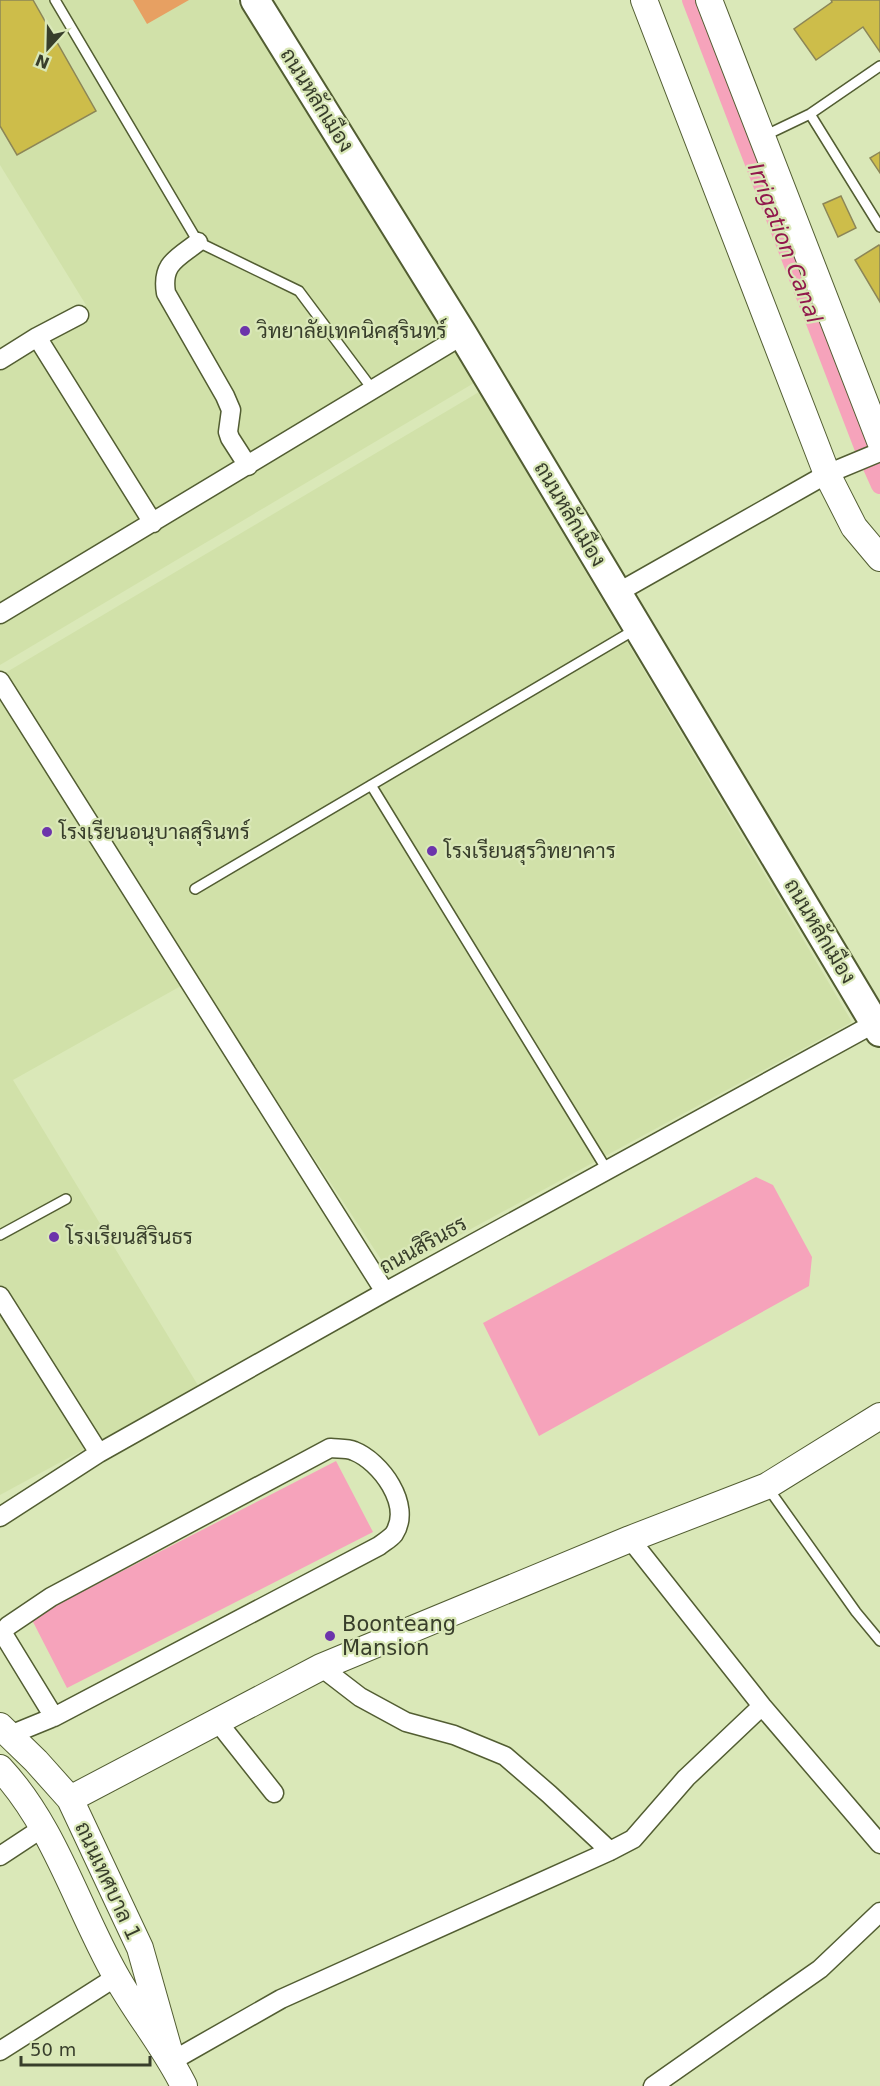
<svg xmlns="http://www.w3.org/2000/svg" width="880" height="2086" viewBox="0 0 880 2086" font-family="'DejaVu Sans',Sarabun,sans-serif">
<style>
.built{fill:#d1e1a9}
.green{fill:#e7a062}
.water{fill:#f6a3bb}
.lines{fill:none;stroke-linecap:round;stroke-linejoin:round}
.canal{stroke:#f6a3bb;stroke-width:18}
.building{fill:#cdbd4a;stroke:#8c8657;stroke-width:1.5}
.lane-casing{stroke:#525d32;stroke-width:12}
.street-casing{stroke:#525d32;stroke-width:21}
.secondary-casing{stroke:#525d32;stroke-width:28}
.primary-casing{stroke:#525d32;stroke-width:32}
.lane{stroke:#fff;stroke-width:9}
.street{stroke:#fff;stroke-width:18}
.secondary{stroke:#fff;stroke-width:26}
.primary{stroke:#fff;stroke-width:28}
.poi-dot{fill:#6c34ab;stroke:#dae8b8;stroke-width:2}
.labels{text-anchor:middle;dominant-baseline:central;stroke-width:4.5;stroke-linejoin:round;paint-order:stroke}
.street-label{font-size:21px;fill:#383e2b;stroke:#dae8b8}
.poi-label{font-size:21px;fill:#383e2b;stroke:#dae8b8;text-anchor:start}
.water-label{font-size:22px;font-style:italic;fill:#91184c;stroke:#dae8b8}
</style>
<rect width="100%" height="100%" fill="#dae8b8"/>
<path class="built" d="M 0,0 L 236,0 L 479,380 L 0,665 L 0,356 L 86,305 L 0,165 Z
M 479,392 L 852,1022 L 390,1273 L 2,684 L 188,982 L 13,1080 L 199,1387 L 0,1495 L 0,676 Z"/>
<path class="green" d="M 133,0 L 189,0 L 147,24 Z"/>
<path class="water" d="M 756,1177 L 773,1185 L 812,1257 L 809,1286 L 539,1436 L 483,1323 Z
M 336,1461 L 373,1532 L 67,1688 L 31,1618 Z"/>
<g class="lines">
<path class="canal" d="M 691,0 L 863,447 L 880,485"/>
</g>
<path class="building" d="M 0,0 L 33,0 L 96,111 L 17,155 L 0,126 Z
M 831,0 L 880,0 L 880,52 L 863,27 L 816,60 L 794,29 L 832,2 Z
M 880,152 L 880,173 L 870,158 Z
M 841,196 L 856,228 L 838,237 L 823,204 Z
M 879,245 L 880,246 L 880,302 L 855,260 Z"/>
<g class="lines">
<g class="lane-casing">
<path id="lane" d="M 55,0 L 198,242 L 299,291 L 373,390
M 810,114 L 880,227
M 764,136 L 810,114 L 880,66
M 371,785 L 607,1170
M 195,889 L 636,629
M 0,1235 L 66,1199
M 768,1488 L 856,1612 L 880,1641"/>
</g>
<g class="street-casing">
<path id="street" d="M 198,242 C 178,258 161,263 166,293 L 225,396 L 231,410 L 228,432 L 230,438 L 248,466
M 37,337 L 153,523
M 0,360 L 37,337 L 79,315
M 617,593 L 827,474 L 880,452
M 0,614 L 463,335
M 0,681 L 385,1292
M 0,1296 L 99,1453
M 0,1517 L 99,1453 L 385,1292 L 875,1023
M 630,1539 L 762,1706 L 880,1844
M 2,1632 L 54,1717
M 0,1635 L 8,1626 L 51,1597 L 330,1448 C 338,1449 347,1448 354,1451 C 380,1461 413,1505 394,1534 C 391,1538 384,1542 379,1546 L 54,1717 L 10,1735
M 321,1667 L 360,1697 L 406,1722 L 454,1735 L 505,1756 L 549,1794 L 610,1851
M 217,1721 L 274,1793
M 0,1856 L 44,1827
M 0,2051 L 116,1977
M 172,2061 L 281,1999 L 610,1851 L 633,1839 L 686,1778 L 762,1706
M 653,2086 L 820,1969 L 880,1912"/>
</g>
<g class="secondary-casing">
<path id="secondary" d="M 644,0 L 827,474 L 854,527 L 880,558
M 709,0 L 880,441
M 0,1726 L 36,1761 L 70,1799 L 140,1948 L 172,2061
M 0,1768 C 55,1827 77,1907 116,1976 C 137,2014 165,2047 184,2086
M 70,1799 L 321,1667 L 630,1539 L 767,1486 L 880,1416"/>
</g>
<g class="primary-casing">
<path id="primary" d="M 255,0 L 463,335 L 880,1032"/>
</g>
<use href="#lane" class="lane"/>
<use href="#street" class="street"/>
<use href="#secondary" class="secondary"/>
<use href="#primary" class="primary"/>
</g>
<g class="poi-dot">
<circle cx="245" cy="331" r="6"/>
<circle cx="47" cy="832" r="6"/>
<circle cx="432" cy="851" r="6"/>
<circle cx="54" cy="1237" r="6"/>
<circle cx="330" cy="1636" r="6"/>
</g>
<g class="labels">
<g class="street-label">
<text transform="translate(317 100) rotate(58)">ถนนหลักเมือง</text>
<text transform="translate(570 514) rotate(59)">ถนนหลักเมือง</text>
<text transform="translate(820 931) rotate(59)">ถนนหลักเมือง</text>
<text transform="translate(423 1245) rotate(-29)">ถนนสิรินธร</text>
<text transform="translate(108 1881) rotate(65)">ถนนเทศบาล 1</text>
</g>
<g class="poi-label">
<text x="257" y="331">วิทยาลัยเทคนิคสุรินทร์</text>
<text x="59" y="832">โรงเรียนอนุบาลสุรินทร์</text>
<text x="444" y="851">โรงเรียนสุรวิทยาคาร</text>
<text x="66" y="1237">โรงเรียนสิรินธร</text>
<text x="342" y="1624">Boonteang<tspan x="342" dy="24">Mansion</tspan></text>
</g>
<g class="water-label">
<text transform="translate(785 243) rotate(69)">Irrigation Canal</text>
</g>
</g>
<g transform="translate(48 48) rotate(202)" stroke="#dae8b8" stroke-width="4.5" paint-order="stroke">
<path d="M0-4.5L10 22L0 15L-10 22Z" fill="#383e2b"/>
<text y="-9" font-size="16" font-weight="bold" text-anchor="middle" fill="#383e2b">N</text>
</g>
<path d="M21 2056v9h129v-9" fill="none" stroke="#383e2b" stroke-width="3"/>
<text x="30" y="2056" font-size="18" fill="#383e2b" stroke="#dae8b8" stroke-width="4.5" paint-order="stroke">50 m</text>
</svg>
